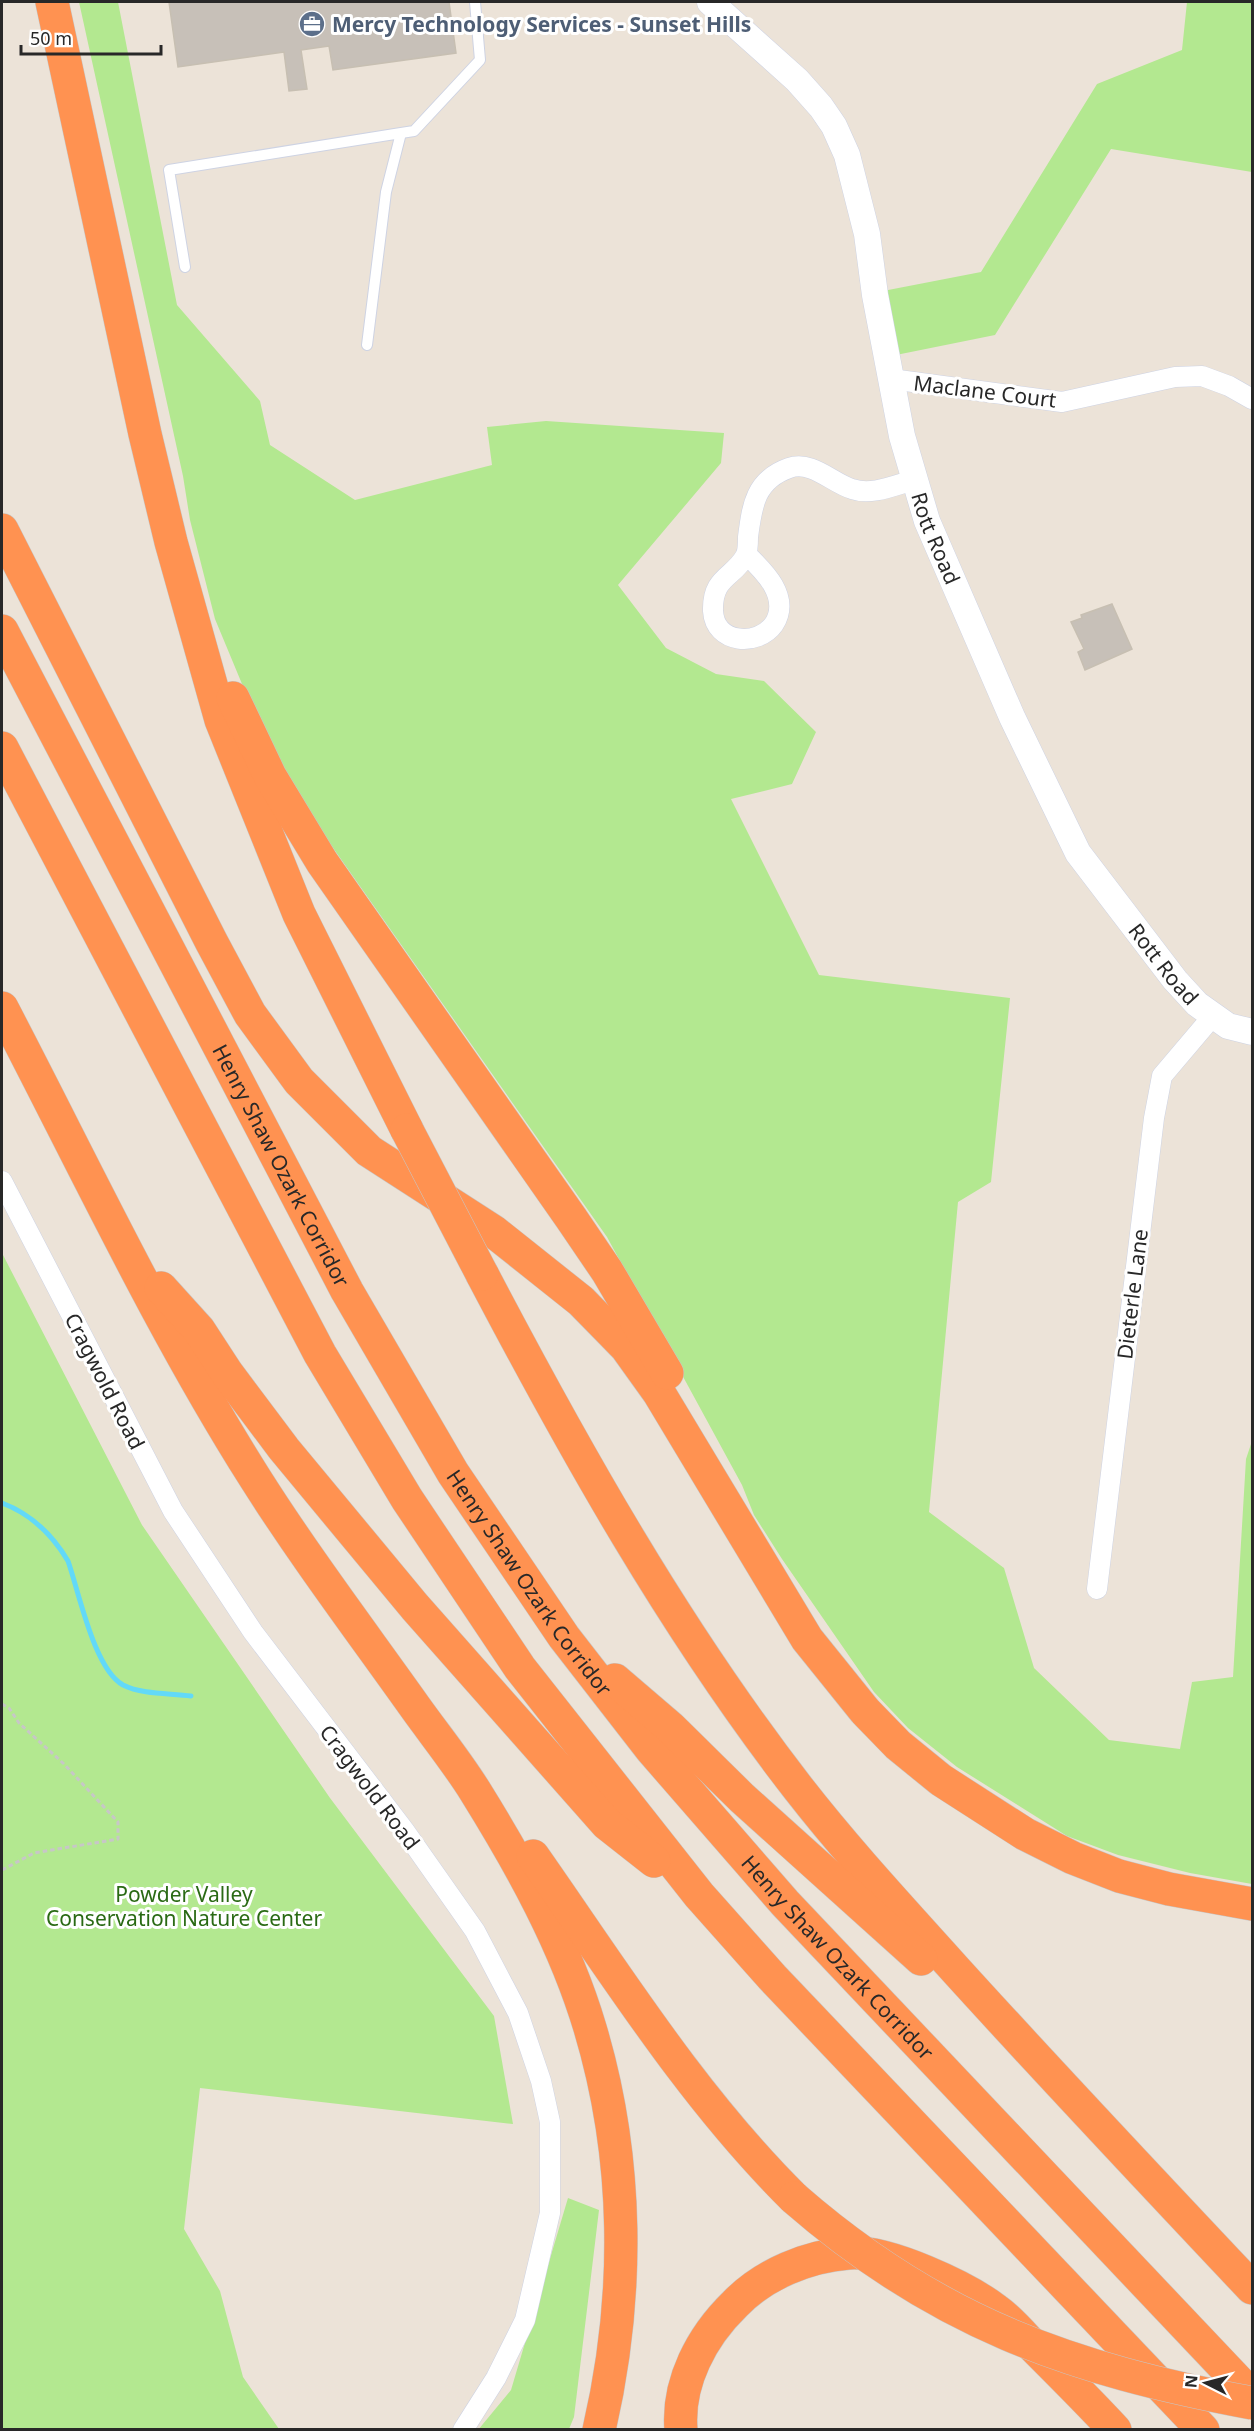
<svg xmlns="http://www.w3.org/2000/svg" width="1254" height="2431" viewBox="0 0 1254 2431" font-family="'Noto Sans',sans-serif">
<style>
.green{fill:#b3e890}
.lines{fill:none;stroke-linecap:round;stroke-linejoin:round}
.stream{stroke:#62d9f8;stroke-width:5}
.building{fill:#c7c0b8;stroke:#c7bfb2;stroke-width:1.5}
.service-casing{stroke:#ced3e3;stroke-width:12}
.minor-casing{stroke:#ced3e3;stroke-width:21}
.tertiary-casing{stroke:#ced3e3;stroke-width:27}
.motorway-casing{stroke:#c7c7c7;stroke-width:34}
.path{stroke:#c7c7c7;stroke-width:3;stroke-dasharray:4.5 3;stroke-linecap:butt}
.service{stroke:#fff;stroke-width:10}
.minor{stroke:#fff;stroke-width:20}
.tertiary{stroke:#fff;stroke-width:26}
.motorway{stroke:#ff9251;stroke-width:33}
.motorway-bridge-casing{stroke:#c7c7c7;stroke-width:34;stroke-linecap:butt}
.motorway-bridge{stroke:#ff9251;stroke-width:33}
.labels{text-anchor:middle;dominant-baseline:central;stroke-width:6;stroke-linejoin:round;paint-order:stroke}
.service-label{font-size:21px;font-weight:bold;fill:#4e5e75;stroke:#fff;text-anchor:start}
.street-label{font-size:21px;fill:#282828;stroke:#fff}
.park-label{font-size:21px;fill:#2a6a14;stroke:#fff}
</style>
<rect width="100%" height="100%" fill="#ece3d8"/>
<path class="green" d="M 79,2 L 118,2 L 177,305 L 260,401 L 270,445 L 355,500 L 492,465 L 487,427 L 546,421 L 724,433 L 721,463 L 618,585 L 666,648 L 716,674 L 764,681 L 816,732 L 792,784 L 731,799 L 819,975 L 1010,998 L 991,1182 L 958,1202 L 929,1512 L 1004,1568 L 1034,1668 L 1109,1740 L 1180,1749 L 1192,1682 L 1233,1677 L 1246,1459 L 1252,1441 L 1252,1884 L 1190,1873 L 1118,1855 L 1067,1836 L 957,1767 L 908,1728 L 874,1692 L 782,1559 L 754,1515 L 742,1485 L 607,1237 L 300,801 L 252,708 L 215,619 L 190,520 L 183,476 Z
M 1187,2 L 1252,2 L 1252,172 L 1111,149 L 995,335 L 896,355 L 883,291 L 981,272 L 1097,84 L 1182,50 Z
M 2,1253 L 142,1525 L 330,1798 L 494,2016 L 513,2124 L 200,2088 L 184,2229 L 220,2291 L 243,2377 L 279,2429 L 2,2429 Z
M 568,2198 L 599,2210 L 574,2417 L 569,2429 L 478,2430 L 511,2390 Z"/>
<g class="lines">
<path class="stream" d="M 2,1503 C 31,1514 52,1534 68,1561 C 79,1592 94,1669 123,1685 C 143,1695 170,1693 191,1696"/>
</g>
<path class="building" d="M 169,2 L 449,2 L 456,53 L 333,70 L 329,46 L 301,50 L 307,89 L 289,91 L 284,52 L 178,67 Z
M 1112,604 L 1132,649 L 1085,670 L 1078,652 L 1084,649 L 1071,622 L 1082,618 L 1081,615 Z"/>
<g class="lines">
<g class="service-casing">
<path id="service" d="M 185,267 L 169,170 L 401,133
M 367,345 L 386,192 L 401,133 L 414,131 L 480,60 L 475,2"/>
</g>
<g class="minor-casing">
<path id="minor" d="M 891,379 L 1062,402 L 1175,377 L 1202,376 L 1229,386 L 1252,399
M 746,554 C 764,571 791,597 774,624 C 758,647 715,644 713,611 C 712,576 734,578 746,555 C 748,550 748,542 748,537 C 752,506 755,480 789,468 C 812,460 832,483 852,489 C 872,496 895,485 914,480
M 2,1181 L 173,1511 L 253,1632 L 404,1830 L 475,1931 L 518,2013 L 541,2081 L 550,2122 L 550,2213 L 525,2320 L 496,2378 L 463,2430
M 1097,1589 L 1154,1118 L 1162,1076 L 1212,1017"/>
</g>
<g class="tertiary-casing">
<g id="tertiary">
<path id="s1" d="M 710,2 L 797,80 L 821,107 L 834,126 L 847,155 L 867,234 L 875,295 L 902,436 L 927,521 L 1012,717 L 1078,853 L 1175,980 L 1197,1004 L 1228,1026 L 1252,1032"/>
</g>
</g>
<g class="motorway-casing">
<g id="motorway">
<path d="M 52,2 L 145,434 L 171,542 L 221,720 L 299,914 L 407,1130"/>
<path d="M 2,530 L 212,943 L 250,1014 L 299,1081 L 369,1151 L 493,1231 L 581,1301 L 626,1347 L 659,1393 L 807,1639 L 865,1711 L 898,1745 L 941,1780 L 1025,1834 L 1073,1858 L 1119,1876 L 1169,1889 L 1252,1904"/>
<path id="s2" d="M 2,631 L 347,1291 L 453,1473 L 564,1637 L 651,1749 L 785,1903 L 1252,2396"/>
<path d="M 233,698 L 270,776 L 322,862 L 571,1218 L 607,1271 L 667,1373"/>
<path d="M 2,748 L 320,1354 L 407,1499 L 520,1668 L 699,1895 L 772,1977 L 1203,2430"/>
<path d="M 2,1008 C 84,1165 160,1328 255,1478 C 305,1557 361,1631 415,1707 C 435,1735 457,1762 475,1791 C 521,1865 565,1944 590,2028 C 629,2158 630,2297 599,2430"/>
<path d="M 482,1274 C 576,1453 674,1628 798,1788 C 847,1851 901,1909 954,1968 C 1052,2076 1152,2182 1252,2288"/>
<path d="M 161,1288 L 199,1330 L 227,1373 L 284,1449 L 415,1607 L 607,1824 L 654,1861"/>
<path d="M 615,1680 L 671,1728 L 742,1798 L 921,1959"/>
<path d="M 533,1856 C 615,1973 692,2097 794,2198"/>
<path d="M 681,2430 C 677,2382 702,2336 735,2304 C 764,2274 808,2256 849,2253 C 887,2250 966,2287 996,2310 C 1009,2319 1021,2333 1032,2345 C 1060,2373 1088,2401 1115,2430"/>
</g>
</g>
<path class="path" d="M 2,1704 L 9,1708 L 19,1723 L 64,1764 L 118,1822 L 118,1839 L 34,1853 L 2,1870"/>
<use href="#service" class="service"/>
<use href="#minor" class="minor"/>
<use href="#tertiary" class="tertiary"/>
<use href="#motorway" class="motorway"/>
<g class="motorway-bridge-casing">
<path id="motorway-bridge" d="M 407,1130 L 482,1274
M 794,2198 C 936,2322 1070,2369 1252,2403"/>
</g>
<use href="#motorway-bridge" class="motorway-bridge"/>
</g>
<defs>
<g id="office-disc" transform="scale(1.35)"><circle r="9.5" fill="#5c6f8a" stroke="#fff"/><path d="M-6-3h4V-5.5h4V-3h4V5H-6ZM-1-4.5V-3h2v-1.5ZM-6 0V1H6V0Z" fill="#fff"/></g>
</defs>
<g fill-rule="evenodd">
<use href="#office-disc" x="312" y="24"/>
</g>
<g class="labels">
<g class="service-label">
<text x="332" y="24">Mercy Technology Services - Sunset Hills</text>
</g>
<g class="street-label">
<text transform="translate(985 391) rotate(7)">Maclane Court</text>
<text stroke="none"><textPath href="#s1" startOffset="602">Rott Road</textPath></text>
<text stroke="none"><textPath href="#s1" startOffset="1088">Rott Road</textPath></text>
<text stroke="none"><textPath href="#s2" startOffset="603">Henry Shaw Ozark Corridor</textPath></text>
<text transform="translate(1132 1294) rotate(-83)">Dieterle Lane</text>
<text transform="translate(105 1381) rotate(63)">Cragwold Road</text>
<text stroke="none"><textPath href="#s2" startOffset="1089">Henry Shaw Ozark Corridor</textPath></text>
<text transform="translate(370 1787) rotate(53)">Cragwold Road</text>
<text stroke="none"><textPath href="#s2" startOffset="1575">Henry Shaw Ozark Corridor</textPath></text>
</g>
<g class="park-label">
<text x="184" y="1894">Powder Valley<tspan x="184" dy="24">Conservation Nature Center</tspan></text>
</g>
</g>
<rect width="1254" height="2431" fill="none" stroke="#282828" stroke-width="6"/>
<g transform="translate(1206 2383) rotate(276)" stroke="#ffffff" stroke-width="4.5" paint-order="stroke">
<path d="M0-4.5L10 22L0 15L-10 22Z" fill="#282828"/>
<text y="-9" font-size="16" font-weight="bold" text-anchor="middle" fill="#282828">N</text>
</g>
<path d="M21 45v9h140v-9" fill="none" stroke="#282828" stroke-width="3"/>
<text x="30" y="45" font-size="18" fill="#282828" stroke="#ffffff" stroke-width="4.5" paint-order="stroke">50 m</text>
</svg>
